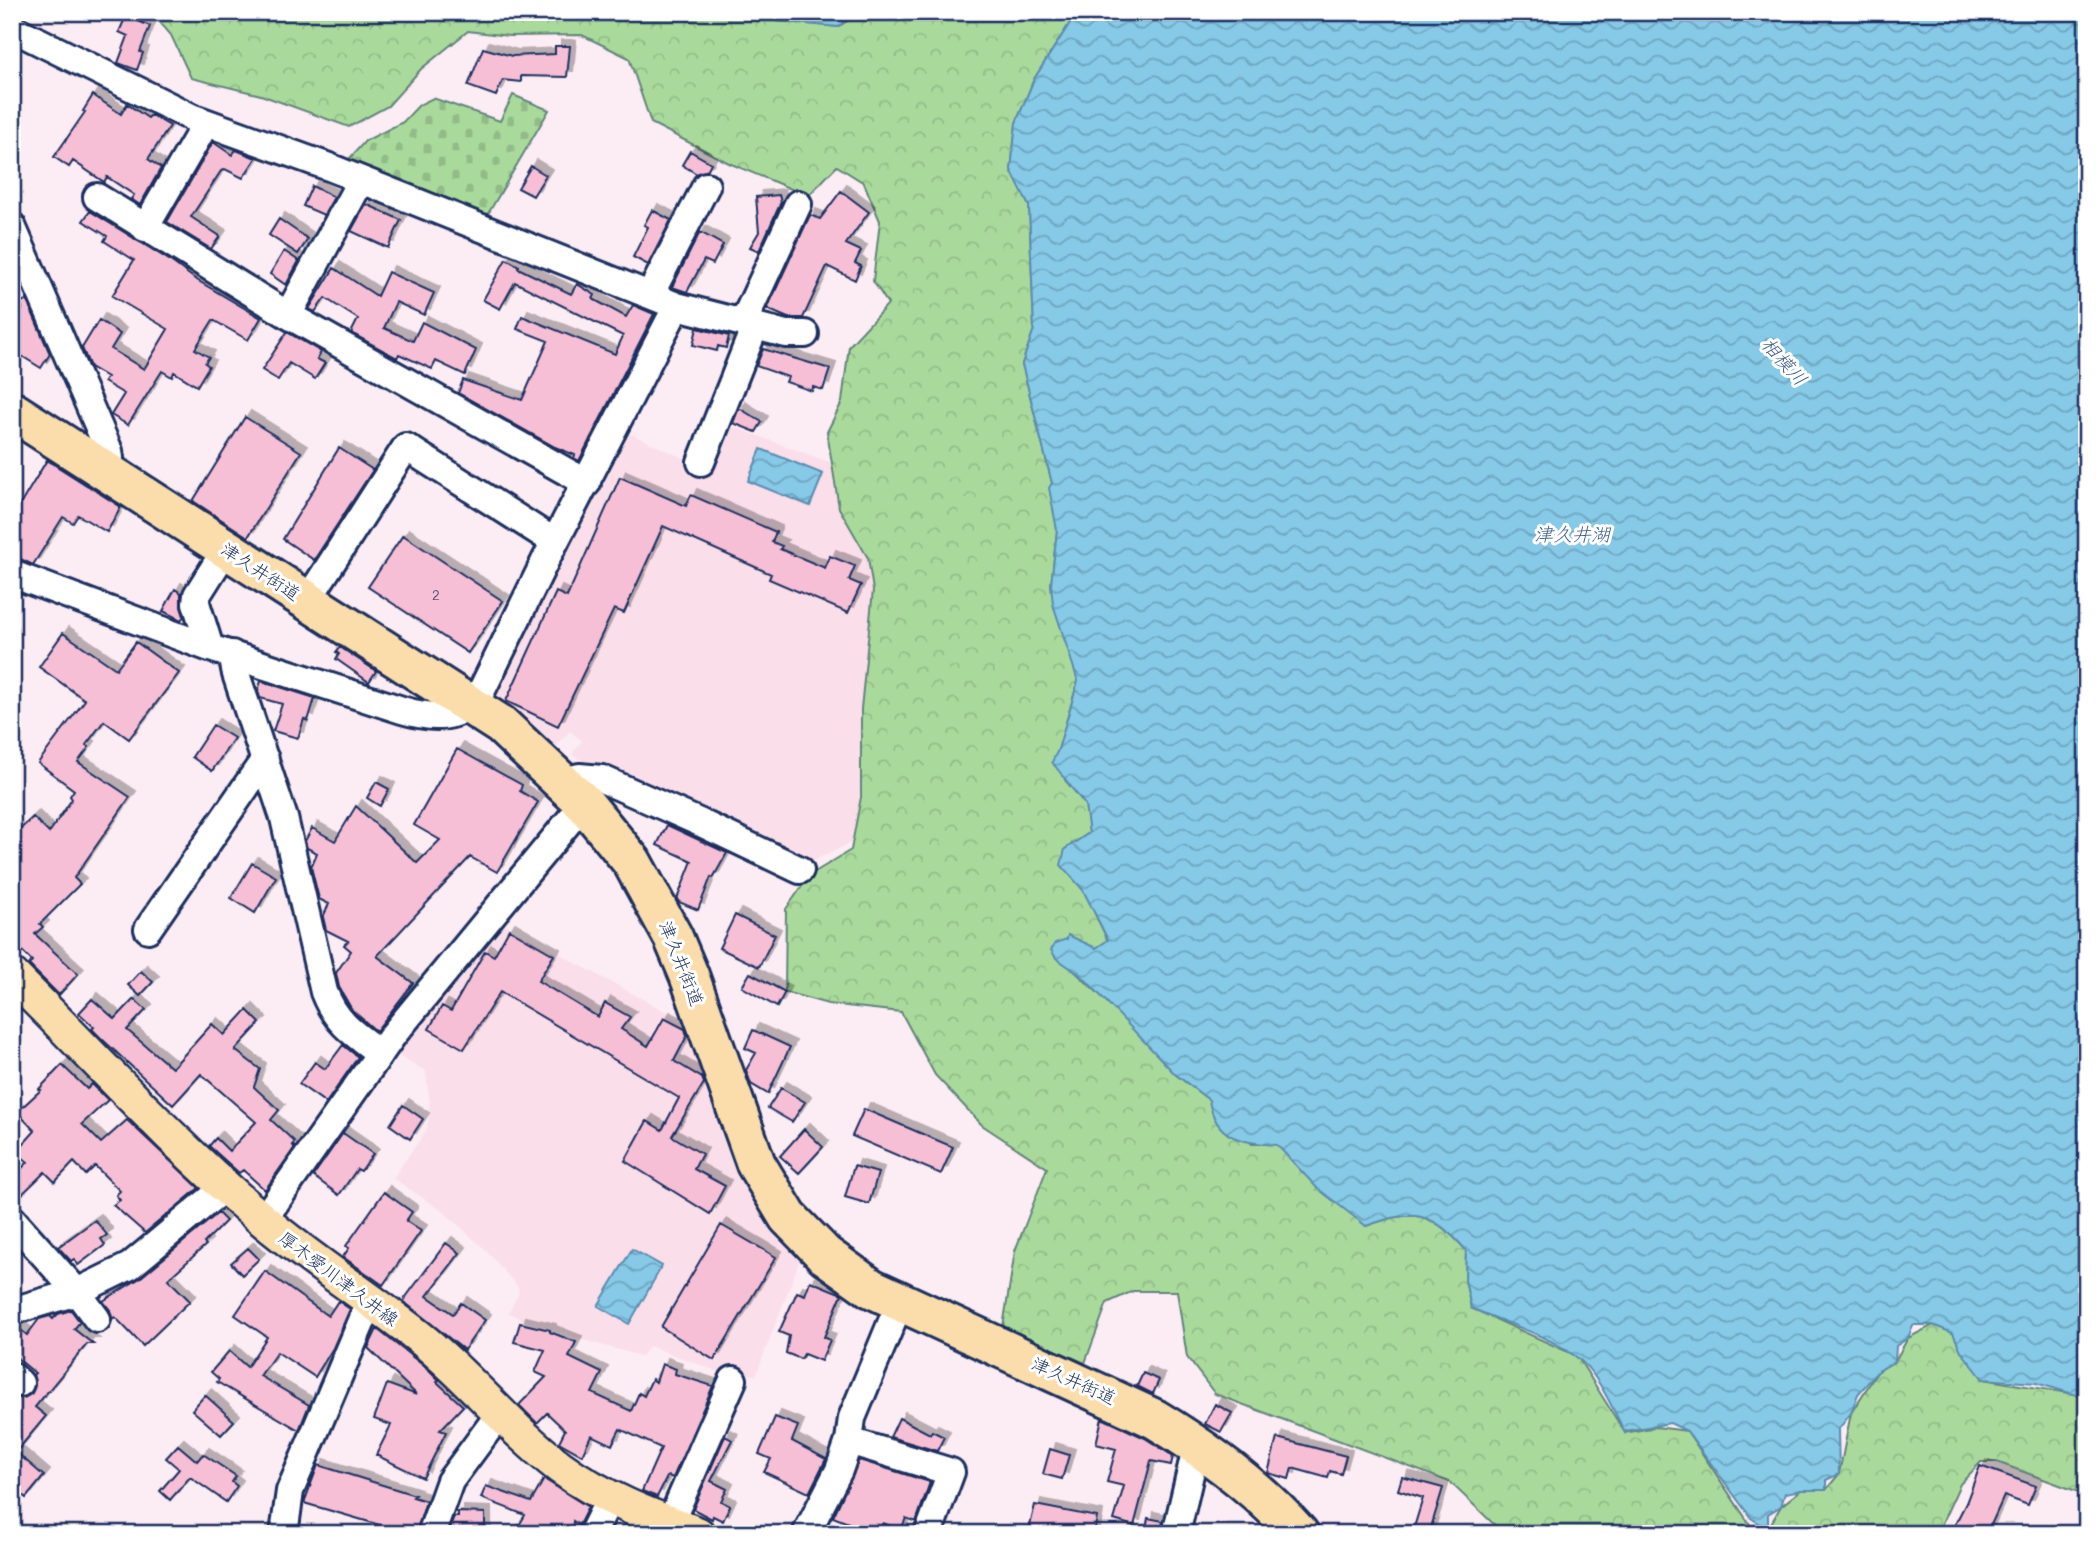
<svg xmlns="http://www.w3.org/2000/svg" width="2099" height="1546" viewBox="0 0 2099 1546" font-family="Mali,'Klee One',sans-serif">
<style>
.built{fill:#fadeea}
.forest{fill:url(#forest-crowns);stroke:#62847c;stroke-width:2}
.cemetery{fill:url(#cemetery-stones);stroke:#62847c;stroke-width:2}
.water{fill:url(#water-waves);stroke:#5b8cb0;stroke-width:2}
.building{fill:#f6bfd6;stroke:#1b2f5e;stroke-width:2;filter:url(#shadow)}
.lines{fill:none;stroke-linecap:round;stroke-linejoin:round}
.minor-casing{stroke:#1b2f5e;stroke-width:32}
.major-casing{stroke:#1b2f5e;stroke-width:38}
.highway-casing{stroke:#1b2f5e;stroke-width:44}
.minor{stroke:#fff;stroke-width:26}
.major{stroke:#faddab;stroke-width:33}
.highway{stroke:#faddab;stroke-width:38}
.labels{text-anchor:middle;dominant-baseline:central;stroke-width:6;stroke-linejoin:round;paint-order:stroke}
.number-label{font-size:14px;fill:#52537c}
.street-label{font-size:18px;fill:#1b2f5e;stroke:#fff}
.water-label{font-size:19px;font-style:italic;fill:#3b5e87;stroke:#fff}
</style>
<defs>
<pattern id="forest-crowns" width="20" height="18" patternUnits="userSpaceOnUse" patternTransform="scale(1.75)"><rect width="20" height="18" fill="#aada9b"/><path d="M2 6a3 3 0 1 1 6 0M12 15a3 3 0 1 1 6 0" fill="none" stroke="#92bb88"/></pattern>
<pattern id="cemetery-stones" width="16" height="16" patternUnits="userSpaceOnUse" patternTransform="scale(1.75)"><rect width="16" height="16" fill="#aada9b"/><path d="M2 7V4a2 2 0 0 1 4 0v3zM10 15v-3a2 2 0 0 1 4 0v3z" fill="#92bb88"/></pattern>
<pattern id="water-waves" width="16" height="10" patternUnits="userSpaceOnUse" patternTransform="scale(1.75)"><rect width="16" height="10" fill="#86cae7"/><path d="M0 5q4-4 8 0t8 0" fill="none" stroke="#6da4be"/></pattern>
<filter id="shadow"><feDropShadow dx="6" dy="-6" stdDeviation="0" flood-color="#0004"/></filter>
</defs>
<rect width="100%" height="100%" fill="#fcecf3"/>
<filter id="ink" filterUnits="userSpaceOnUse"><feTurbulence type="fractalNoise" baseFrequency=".0143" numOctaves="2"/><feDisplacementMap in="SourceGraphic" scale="14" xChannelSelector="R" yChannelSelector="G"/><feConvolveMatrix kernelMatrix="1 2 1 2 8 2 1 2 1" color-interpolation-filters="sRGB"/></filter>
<g filter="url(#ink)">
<path class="built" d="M 723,423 L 845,468 L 888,569 L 878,603 L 855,841 L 807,863 L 619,777 L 618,771 L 595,762 L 589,766 L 572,754 L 582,741 L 570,731 L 555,747 L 533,728 L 534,725 L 519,718 L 491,696 L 549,575 L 626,432 L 703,467 Z
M 502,923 L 692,1026 L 735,1160 L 764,1218 L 800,1259 L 756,1375 L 735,1371 L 730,1376 L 650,1346 L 641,1356 L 576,1338 L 521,1319 L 509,1312 L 519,1293 L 518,1287 L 487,1251 L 444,1212 L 393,1178 L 427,1130 L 430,1104 L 426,1071 L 392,1052 Z"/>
<path class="forest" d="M 151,12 L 737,12 L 753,19 L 838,27 L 861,12 L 1077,12 L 1034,79 L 1016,123 L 1011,170 L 1029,206 L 1034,329 L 1022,364 L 1052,483 L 1057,530 L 1051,585 L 1078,681 L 1058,750 L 1065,780 L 1086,805 L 1089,833 L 1065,849 L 1108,941 L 1096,948 L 1057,955 L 1143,1035 L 1175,1074 L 1209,1100 L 1252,1144 L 1277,1144 L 1366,1226 C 1415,1209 1431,1211 1466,1250 L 1465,1280 L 1471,1308 L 1577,1356 L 1625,1433 L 1656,1427 L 1687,1431 L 1751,1526 L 1768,1529 L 1781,1506 L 1801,1490 L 1826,1490 L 1839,1474 L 1851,1413 L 1878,1371 L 1895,1361 L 1908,1338 L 1933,1325 L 1953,1333 L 1983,1379 L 2087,1396 L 2087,1495 L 1997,1462 L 1981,1462 L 1960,1484 L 1937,1534 L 1504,1534 L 1450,1482 L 1215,1394 L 1187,1357 L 1177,1291 L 1133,1291 L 1107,1303 L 1085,1363 L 1003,1327 L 1015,1251 L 1047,1168 L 982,1125 L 935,1075 L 901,1012 L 828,1004 L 785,992 L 786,909 L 810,875 L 851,850 L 861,797 L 861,709 L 873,590 L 868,558 L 839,508 L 827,432 L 842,402 L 849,346 L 888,304 L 873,281 L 880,221 L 864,183 L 837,166 L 808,196 L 729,163 L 651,123 L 629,58 L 582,35 L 509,36 L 468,31 L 421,69 L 388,106 L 349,127 L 261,95 L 191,78 L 171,35 Z"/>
<path class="cemetery" d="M 513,95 L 549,110 L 485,219 L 352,165 L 350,158 L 365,141 L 403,122 L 419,105 L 433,98 L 500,121 Z"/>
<path class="water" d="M 737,12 L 853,12 L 839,27 L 753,19 Z
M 1077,12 L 2087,12 L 2087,1398 L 2036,1383 L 1983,1379 L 1961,1351 L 1953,1333 L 1933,1325 L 1913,1325 L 1908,1338 L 1896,1346 L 1895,1361 L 1878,1371 L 1858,1394 L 1851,1413 L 1838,1430 L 1839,1474 L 1826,1480 L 1826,1490 L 1801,1490 L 1785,1493 L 1781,1506 L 1768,1514 L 1768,1529 L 1751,1518 L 1687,1431 L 1670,1423 L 1626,1431 L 1625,1433 C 1613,1409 1597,1371 1575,1356 C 1545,1334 1505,1323 1471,1308 L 1465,1280 L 1466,1250 C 1431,1211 1415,1209 1366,1226 L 1317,1188 L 1277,1145 C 1242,1143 1215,1139 1209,1100 L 1175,1074 L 1083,977 L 1056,958 L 1051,950 L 1055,943 L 1067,939 L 1068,935 L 1096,948 L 1108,940 L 1083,890 L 1061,865 L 1065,849 L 1089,833 L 1085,805 L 1052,762 L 1058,750 L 1078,681 L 1053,604 L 1051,585 L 1057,530 L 1049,488 L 1052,483 L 1022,364 L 1034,329 L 1029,206 L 1011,170 L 1016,123 L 1034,79 Z
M 761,449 L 823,474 L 810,506 L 748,481 Z
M 632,1249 L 662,1266 L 629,1324 L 598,1306 Z"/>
<path class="building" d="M 126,16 L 150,26 L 140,52 L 143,53 L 137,70 L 118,63 L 128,36 L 119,32 Z
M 555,46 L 570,46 L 567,77 L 521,76 L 521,82 L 503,80 L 496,96 L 468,86 L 483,48 L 512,56 L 555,54 Z
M 93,95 L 121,114 L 127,104 L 148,118 L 151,115 L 170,126 L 148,159 L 161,168 L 140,205 L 131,199 L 134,195 L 107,177 L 104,182 L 73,161 L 69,167 L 54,157 L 85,112 L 83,111 Z
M 213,142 L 232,155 L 236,150 L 256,158 L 243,178 L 225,169 L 221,171 L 191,217 L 220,236 L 211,249 L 167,222 Z
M 690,151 L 711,163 L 707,171 L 697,174 L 682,165 Z
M 531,166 L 546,175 L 533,196 L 518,188 Z
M 312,186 L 334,197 L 324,215 L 303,206 Z
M 841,191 L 869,212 L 846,244 L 861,251 L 855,263 L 861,266 L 855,280 L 827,266 L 803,318 L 788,318 L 767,309 L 810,215 L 820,219 Z
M 779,195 L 781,202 L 759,251 L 750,247 L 759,232 L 756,197 Z
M 366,204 L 401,220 L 388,248 L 351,231 Z
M 652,210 L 671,220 L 648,265 L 633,257 L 648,227 L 644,225 Z
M 90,211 L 169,260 L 195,279 L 261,318 L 248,340 L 213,320 L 195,349 L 209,357 L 205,363 L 209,366 L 197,386 L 174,372 L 172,377 L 162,371 L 128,425 L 111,415 L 124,394 L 104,382 L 107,377 L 90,367 L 82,348 L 99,320 L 120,334 L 111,349 L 144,369 L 168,329 L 112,296 L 134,260 L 104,241 L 107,236 L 83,221 Z
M 279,219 L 308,239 L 298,254 L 269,235 Z
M 700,232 L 723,245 L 713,264 L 704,260 L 687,292 L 672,287 Z
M 284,251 L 299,261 L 286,285 L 270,274 Z
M 506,259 L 519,266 L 518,268 L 571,294 L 577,284 L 595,295 L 593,299 L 626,317 L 633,305 L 654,314 L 579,461 L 574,458 L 575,455 L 555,447 L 458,393 L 463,380 L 522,400 L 548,341 L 517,329 L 522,316 L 615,354 L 623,336 L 515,282 L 500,309 L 483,300 Z
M 334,268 L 377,296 L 388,272 L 434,293 L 424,315 L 396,302 L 384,328 L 413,341 L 422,322 L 476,350 L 465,375 L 436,361 L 432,369 L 399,354 L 397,358 L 351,333 L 358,319 L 325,298 L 315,312 L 309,309 Z
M 27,300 L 50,354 L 41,368 L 12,350 L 12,325 L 22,309 L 20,302 Z
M 697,328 L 729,336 L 726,348 L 718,346 L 717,351 L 693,345 Z
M 287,332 L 321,352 L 317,359 L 325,363 L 315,379 L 289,363 L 278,380 L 262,370 Z
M 763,349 L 830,369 L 823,390 L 813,387 L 812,391 L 786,382 L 788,377 L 756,366 Z
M 739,408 L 762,422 L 756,432 L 733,423 Z
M 245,417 L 301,452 L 248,537 L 193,501 Z
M 339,448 L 373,470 L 314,560 L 283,539 Z
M 47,460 L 121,507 L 107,532 L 78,515 L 73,523 L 63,517 L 33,565 L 12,555 L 12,518 Z
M 620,477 L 686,506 L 691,495 L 776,532 L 772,542 L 782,546 L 780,549 L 825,568 L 830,556 L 855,566 L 849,580 L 861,585 L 848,613 L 769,579 L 771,574 L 663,526 L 624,613 L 614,609 L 558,726 L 506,701 L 556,592 L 567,597 Z
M 403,535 L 503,601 L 468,653 L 368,587 Z
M 175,589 L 181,593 L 181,607 L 184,616 L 181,620 L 163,611 Z
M 63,633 L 116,669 L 136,642 L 179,673 L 129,739 L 104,721 L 86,745 L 89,747 L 78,762 L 130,797 L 74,878 L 80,884 L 40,924 L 43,927 L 35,934 L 78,974 L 59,995 L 29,965 L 32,961 L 12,941 L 12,837 L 33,817 L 49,833 L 72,799 L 70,796 L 74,790 L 38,763 L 85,700 L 39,667 Z
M 340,647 L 376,671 L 369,682 L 336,659 L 339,654 L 336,652 Z
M 261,681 L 315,698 L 308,721 L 304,719 L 298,738 L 273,731 L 282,704 L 260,698 L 258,691 Z
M 213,725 L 234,738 L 212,771 L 192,757 Z
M 457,749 L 522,785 L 520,791 L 538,802 L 497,872 L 470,857 L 377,956 L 413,983 L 376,1031 L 352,1010 L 339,987 L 336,973 L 351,951 L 344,945 L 348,941 L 326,930 L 323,917 L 329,904 L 319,899 L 311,867 L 317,853 L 307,848 L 305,841 L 312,828 L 335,841 L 356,806 L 417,863 L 440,840 L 414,825 Z
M 376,782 L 389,789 L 380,806 L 367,798 Z
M 667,825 L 727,853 L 713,878 L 711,877 L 698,910 L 679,902 L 677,899 L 692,861 L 657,845 Z
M 252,863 L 276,877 L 255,913 L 231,898 Z
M 735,915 L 775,935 L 759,967 L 719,948 Z
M 509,929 L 554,955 L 538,981 L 598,1017 L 605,1003 L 630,1017 L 621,1029 L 648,1046 L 664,1018 L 685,1029 L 687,1036 L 674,1061 L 702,1078 L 704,1083 L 672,1136 L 702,1154 L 694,1169 L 725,1186 L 710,1214 L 625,1161 L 647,1121 L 662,1130 L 679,1098 L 500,992 L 464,1049 L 429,1029 L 442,1006 L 451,1011 L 485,951 L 494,956 Z
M 141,971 L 153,982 L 140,996 L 128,985 Z
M 750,973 L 785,992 L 777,1007 L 742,987 Z
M 92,999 L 115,1019 L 134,999 L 146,1010 L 127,1030 L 172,1068 L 212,1024 L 224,1035 L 247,1010 L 260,1023 L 235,1050 L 260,1069 L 254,1087 L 279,1110 L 271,1120 L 295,1142 L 292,1145 L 295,1147 L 265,1190 L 243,1170 L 239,1173 L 209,1146 L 216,1138 L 229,1151 L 256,1122 L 201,1074 L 173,1105 L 102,1039 L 92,1029 L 94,1027 L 79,1013 Z
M 753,1030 L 790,1047 L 768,1094 L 751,1084 L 746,1070 L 756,1053 L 745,1048 Z
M 343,1045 L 358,1057 L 326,1103 L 299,1084 L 315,1062 L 325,1069 Z
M 62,1065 L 87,1089 L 92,1084 L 108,1100 L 82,1124 L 101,1143 L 127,1120 L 199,1188 L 145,1233 L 113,1205 L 120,1200 L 116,1195 L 120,1191 L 95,1166 L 86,1175 L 74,1162 L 55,1182 L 45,1172 L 12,1204 L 12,1178 L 28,1162 L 16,1152 L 35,1131 L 17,1112 L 41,1090 L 39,1089 Z
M 781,1088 L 805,1102 L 792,1122 L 768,1108 Z
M 403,1105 L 423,1119 L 410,1139 L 390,1125 Z
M 864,1109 L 953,1147 L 941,1174 L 852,1136 Z
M 804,1129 L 823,1147 L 799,1173 L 780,1156 Z
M 343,1133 L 373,1154 L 361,1171 L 357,1169 L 339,1195 L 313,1176 Z
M 854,1166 L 878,1173 L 869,1204 L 845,1197 Z
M 384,1192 L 412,1212 L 406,1221 L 421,1231 L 383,1285 L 343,1257 L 349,1248 L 346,1246 Z
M 218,1213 L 226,1221 L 204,1243 L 206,1245 L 168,1279 L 190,1301 L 143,1346 L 115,1317 L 112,1319 L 110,1310 L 103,1301 L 140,1278 Z
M 95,1220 L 107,1235 L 101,1239 L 105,1245 L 78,1265 L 74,1259 L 71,1261 L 58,1247 Z
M 721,1225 L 776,1257 L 714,1360 L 661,1327 Z
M 446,1243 L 460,1253 L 427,1296 L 453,1314 L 461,1303 L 485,1320 L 464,1350 L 403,1301 Z
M 248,1248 L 259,1259 L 242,1275 L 231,1263 Z
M 265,1271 L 328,1316 L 338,1301 L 350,1309 L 333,1348 L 315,1377 L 277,1352 L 260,1376 L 309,1405 L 299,1430 L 217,1382 L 219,1379 L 211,1372 L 229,1351 L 247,1367 L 267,1337 L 235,1315 Z
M 810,1281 L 842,1294 L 824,1337 L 830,1340 L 821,1361 L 804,1354 L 801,1359 L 786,1353 L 789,1336 L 779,1332 L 797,1292 L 805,1295 Z
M 71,1310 L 80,1322 L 74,1329 L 93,1344 L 87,1344 L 35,1407 L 46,1416 L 16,1452 L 44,1476 L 26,1498 L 12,1486 L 12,1401 L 15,1398 L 24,1398 L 32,1393 L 35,1385 L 33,1375 L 35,1373 L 12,1354 L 12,1326 L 16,1326 L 27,1335 L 39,1319 L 50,1316 L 53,1319 L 58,1314 Z
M 520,1323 L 550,1330 L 550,1332 L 576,1342 L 569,1357 L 602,1373 L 592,1393 L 631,1411 L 639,1393 L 644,1396 L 652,1379 L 656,1382 L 662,1364 L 676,1369 L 675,1374 L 713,1386 L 673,1478 L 668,1476 L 667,1477 L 657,1497 L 642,1491 L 661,1448 L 620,1429 L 612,1445 L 591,1435 L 582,1455 L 559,1442 L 565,1430 L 547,1413 L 537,1423 L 519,1405 L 546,1377 L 535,1372 L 545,1350 L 514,1342 Z
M 377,1329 L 429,1370 L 439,1380 L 437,1382 L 463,1406 L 440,1430 L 446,1432 L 423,1478 L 376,1455 L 391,1425 L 374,1419 L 387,1384 L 417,1395 L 368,1348 Z
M 1143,1373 L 1159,1380 L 1153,1394 L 1137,1386 Z
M 205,1395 L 234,1421 L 221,1435 L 192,1410 Z
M 1215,1404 L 1232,1413 L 1221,1432 L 1205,1424 Z
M 775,1417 L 798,1426 L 792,1441 L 826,1459 L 809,1493 L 764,1472 L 771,1459 L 759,1454 Z
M 899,1418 L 930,1434 L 932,1431 L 944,1437 L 937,1451 L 890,1437 Z
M 1102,1418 L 1145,1438 L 1173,1456 L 1171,1465 L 1151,1461 L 1134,1526 L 1114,1520 L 1124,1486 L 1107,1482 L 1116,1449 L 1096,1444 Z
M 725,1436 L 732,1440 L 711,1481 L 727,1489 L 721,1501 L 730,1506 L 723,1521 L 713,1516 L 712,1519 L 693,1509 Z
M 1277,1438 L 1346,1456 L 1341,1474 L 1330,1471 L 1328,1478 L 1292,1468 L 1289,1479 L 1268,1473 Z
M 178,1445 L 197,1461 L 203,1454 L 236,1476 L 232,1482 L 237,1486 L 226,1502 L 190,1477 L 170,1500 L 160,1491 L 179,1469 L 166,1458 Z
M 1050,1449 L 1069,1455 L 1062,1479 L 1043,1474 Z
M 859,1460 L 930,1482 L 916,1522 L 906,1518 L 901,1530 L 883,1523 L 876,1534 L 833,1517 Z
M 318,1465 L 415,1495 L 413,1497 L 426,1501 L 416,1534 L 396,1534 L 397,1530 L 304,1503 Z
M 1980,1466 L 2036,1486 L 2028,1505 L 2004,1496 L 1987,1534 L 1950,1534 L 1966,1503 Z
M 1402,1477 L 1443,1488 L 1429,1534 L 1412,1534 L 1423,1498 L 1398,1490 Z
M 544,1479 L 588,1507 L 579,1525 L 573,1521 L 572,1534 L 514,1534 L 525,1515 L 481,1498 L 486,1486 L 531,1502 Z
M 1035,1505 L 1097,1517 L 1094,1534 L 1028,1534 Z
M 458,1512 L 485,1513 L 485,1534 L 448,1534 L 454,1517 L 458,1517 Z
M 1148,1518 L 1163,1521 L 1161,1534 L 1145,1534 Z"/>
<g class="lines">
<g class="minor-casing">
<path id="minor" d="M 12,28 L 191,117 L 329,167 L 677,306 L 546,559 L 480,694 C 460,721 432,719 402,710 L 210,648 L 12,574
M 97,197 L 288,315 L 587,483
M 12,226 L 109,451 L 110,458 L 106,471
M 145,228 L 206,123
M 650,295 L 706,186
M 677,306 L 786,334 L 805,334
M 288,315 L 361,180
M 743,323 L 798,204
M 701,462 L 755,326
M 307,601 L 406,447 L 555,542
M 210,648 L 196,603 L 197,595 L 226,549
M 232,654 L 236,674 L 284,818 L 324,992 C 336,1023 354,1034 380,1053
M 563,781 L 579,777 L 602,779 L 701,823 L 800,870
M 148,929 L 265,759
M 12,1219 L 77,1292 L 97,1319
M 263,1220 L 393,1035 L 584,803
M 12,1311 L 77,1292 L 130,1266 L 225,1187
M 12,1376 L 20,1383
M 849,1441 L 951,1472 L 928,1534
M 670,1523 L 733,1380
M 284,1534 L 290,1491 L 370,1302
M 431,1534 L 450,1481 L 501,1412
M 592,1534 L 610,1498
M 806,1534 L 839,1470 L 849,1441 L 852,1418 L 900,1302
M 1176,1534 L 1197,1444"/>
</g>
<g class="major-casing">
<path id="major" d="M 12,975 C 94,1057 174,1145 263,1220 C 314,1263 372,1299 424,1341 C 472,1380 511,1430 560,1467 C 602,1498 650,1516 698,1534"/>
</g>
<g class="highway-casing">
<path id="highway" d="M 12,411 L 501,725 L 584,803 L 632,862 L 673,937 L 689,975 L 756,1164 L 788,1217 L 825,1255 L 871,1288 L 1155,1419 C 1208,1451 1257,1487 1299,1534"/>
</g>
<use href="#minor" class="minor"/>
<use href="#major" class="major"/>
<use href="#highway" class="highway"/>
</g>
</g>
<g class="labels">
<g class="number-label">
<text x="436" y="594">2</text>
</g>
<g class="street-label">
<text transform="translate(261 571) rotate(33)">津久井街道</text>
<text transform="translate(682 963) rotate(68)">津久井街道</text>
<text transform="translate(339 1278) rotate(37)">厚木愛川津久井線</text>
<text transform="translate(1074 1380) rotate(24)">津久井街道</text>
</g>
<g class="water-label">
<text transform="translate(1785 361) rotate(48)">相模川</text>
<text x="1572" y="533">津久井湖</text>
</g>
</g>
<rect width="2099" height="1546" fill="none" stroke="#fff" stroke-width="42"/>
<rect x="21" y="21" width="2057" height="1504" fill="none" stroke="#1b2f5e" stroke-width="2.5" filter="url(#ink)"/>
</svg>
